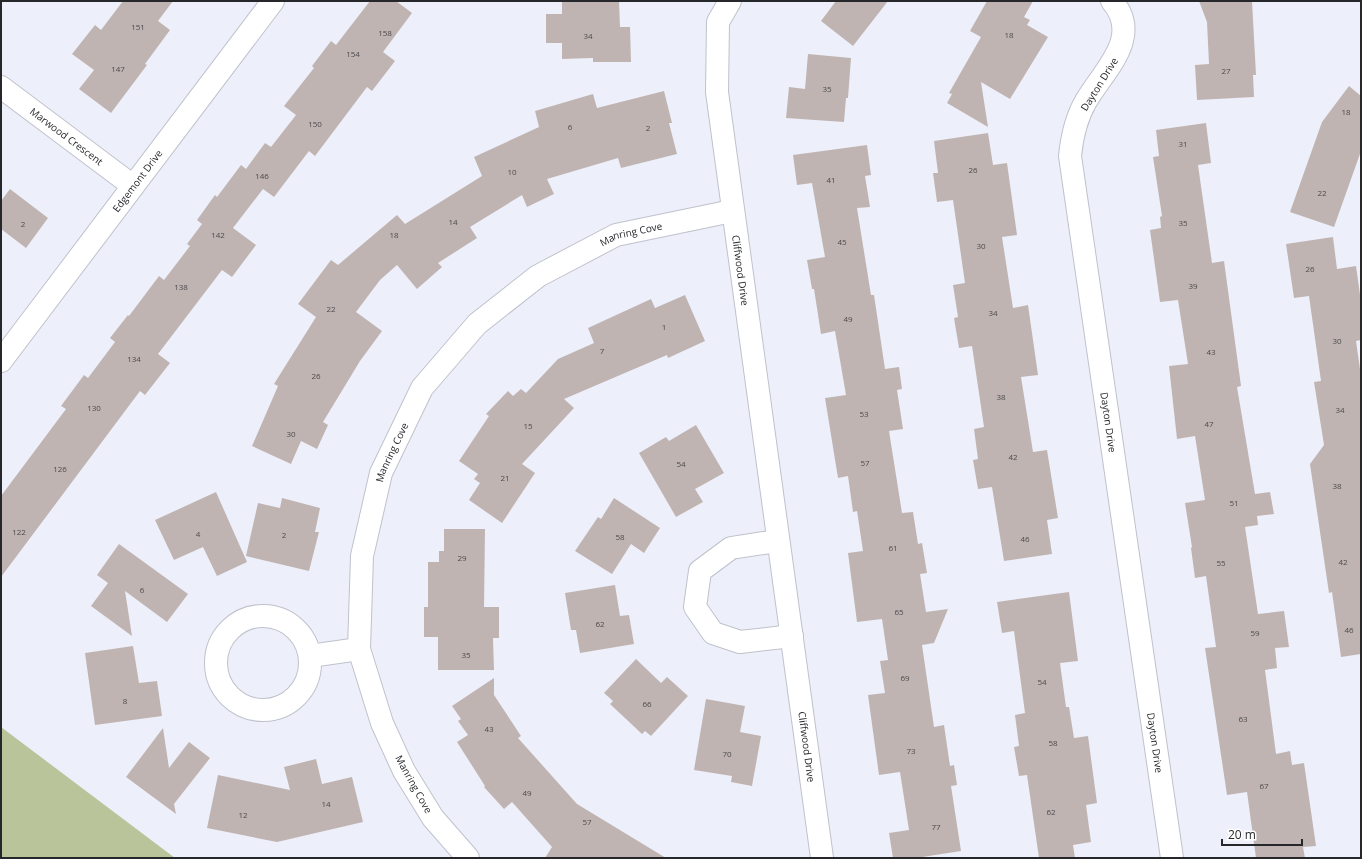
<svg xmlns="http://www.w3.org/2000/svg" width="1362" height="859" viewBox="0 0 1362 859" font-family="'Open Sans',sans-serif">
<style>
.green{fill:#bac49b}
.building{fill:#c0b4b2}
.lines{fill:none;stroke-linecap:round;stroke-linejoin:round}
.minor-casing{stroke:#bfc2cc;stroke-width:24}
.minor{stroke:#fff;stroke-width:22}
.labels{text-anchor:middle;dominant-baseline:central;stroke-width:3;stroke-linejoin:round;paint-order:stroke}
.number-label{font-size:8px;fill:#4c4a4d}
.street-label{font-size:10px;fill:#26272b;stroke:#fff}
</style>
<rect width="100%" height="100%" fill="#edf0fa"/>
<path class="green" d="M 1,727 L 175,858 L 1,858 Z"/>
<path class="building" d="M 123,1 L 173,1 L 158,21 L 170,30 L 145,64 L 147,65 L 111,113 L 79,89 L 94,70 L 72,54 L 95,25 L 101,30 Z
M 370,1 L 396,1 L 412,13 L 383,52 L 395,61 L 372,91 L 367,87 L 315,156 L 309,151 L 274,197 L 263,189 L 233,228 L 256,245 L 232,277 L 222,270 L 158,354 L 170,363 L 145,395 L 140,391 L 1,577 L 1,496 L 66,409 L 61,406 L 84,375 L 88,378 L 115,342 L 110,338 L 128,315 L 129,316 L 159,276 L 164,280 L 190,246 L 187,244 L 202,224 L 197,220 L 215,195 L 217,197 L 241,165 L 246,169 L 265,143 L 271,147 L 296,115 L 284,106 L 314,68 L 312,66 L 331,41 L 336,45 Z
M 562,1 L 619,1 L 620,27 L 630,27 L 631,62 L 593,62 L 593,58 L 562,59 L 562,43 L 546,43 L 546,14 L 562,14 Z
M 836,1 L 888,1 L 853,46 L 821,21 Z
M 987,1 L 1033,1 L 1024,17 L 1030,20 L 1027,25 L 1048,37 L 1010,99 L 981,82 L 988,127 L 947,103 L 952,94 L 949,93 L 981,37 L 970,31 Z
M 1199,1 L 1252,1 L 1256,75 L 1253,75 L 1254,97 L 1197,100 L 1195,65 L 1209,64 L 1207,22 Z
M 808,54 L 851,58 L 848,98 L 846,98 L 844,122 L 786,118 L 789,87 L 805,89 Z
M 1349,86 L 1361,96 L 1361,151 L 1334,227 L 1290,212 L 1322,122 Z
M 664,91 L 672,123 L 669,123 L 677,154 L 621,168 L 618,158 L 547,179 L 554,194 L 527,207 L 522,195 L 470,227 L 477,238 L 438,263 L 442,267 L 417,289 L 397,265 L 380,280 L 356,312 L 382,331 L 360,361 L 323,422 L 328,425 L 317,449 L 301,441 L 291,464 L 252,446 L 278,386 L 274,384 L 316,317 L 298,304 L 331,260 L 338,265 L 397,215 L 405,224 L 482,176 L 474,157 L 539,127 L 535,111 L 593,94 L 597,108 Z
M 1206,123 L 1211,163 L 1198,165 L 1212,263 L 1224,261 L 1241,386 L 1237,387 L 1255,494 L 1270,492 L 1274,514 L 1257,516 L 1258,525 L 1245,527 L 1258,614 L 1284,611 L 1289,647 L 1275,648 L 1277,668 L 1265,670 L 1276,754 L 1290,751 L 1292,765 L 1304,763 L 1316,846 L 1303,847 L 1305,858 L 1256,858 L 1247,792 L 1227,795 L 1205,648 L 1216,647 L 1206,576 L 1195,578 L 1191,548 L 1192,547 L 1185,503 L 1205,500 L 1195,436 L 1177,439 L 1169,366 L 1188,364 L 1178,300 L 1160,302 L 1150,230 L 1161,228 L 1160,217 L 1162,216 L 1153,157 L 1159,156 L 1156,130 Z
M 988,133 L 993,165 L 1007,163 L 1017,235 L 1002,237 L 1013,308 L 1028,305 L 1038,375 L 1021,377 L 1033,452 L 1047,450 L 1058,518 L 1047,520 L 1052,554 L 1004,561 L 992,487 L 978,489 L 973,460 L 978,459 L 974,429 L 984,427 L 972,346 L 959,348 L 954,318 L 958,317 L 953,285 L 965,283 L 953,200 L 937,202 L 933,173 L 938,173 L 934,141 Z
M 867,145 L 871,175 L 865,176 L 870,207 L 857,208 L 871,295 L 874,295 L 885,369 L 899,367 L 902,389 L 897,390 L 903,429 L 889,431 L 902,513 L 913,512 L 918,544 L 922,543 L 927,573 L 920,574 L 926,612 L 948,609 L 934,643 L 922,645 L 934,727 L 944,725 L 950,766 L 954,765 L 957,785 L 951,786 L 961,851 L 916,858 L 893,858 L 889,833 L 909,830 L 900,772 L 879,775 L 868,695 L 885,693 L 880,661 L 888,660 L 882,619 L 857,622 L 848,553 L 863,551 L 857,511 L 853,512 L 848,476 L 838,478 L 825,398 L 846,395 L 835,331 L 821,334 L 814,289 L 812,289 L 807,260 L 825,257 L 812,183 L 797,185 L 793,155 Z
M 10,189 L 48,218 L 26,248 L 1,229 L 1,201 Z
M 1333,237 L 1337,269 L 1356,266 L 1361,302 L 1361,340 L 1356,341 L 1361,376 L 1361,654 L 1341,657 L 1332,592 L 1329,593 L 1310,464 L 1324,445 L 1314,382 L 1321,381 L 1309,296 L 1294,298 L 1286,244 Z
M 685,295 L 705,341 L 668,358 L 667,355 L 564,399 L 574,408 L 522,464 L 535,473 L 502,523 L 469,500 L 480,483 L 474,479 L 478,474 L 459,461 L 489,416 L 486,414 L 508,391 L 513,396 L 521,389 L 526,393 L 558,359 L 594,343 L 588,328 L 651,299 L 655,308 Z
M 696,425 L 724,473 L 695,489 L 703,502 L 676,517 L 639,453 L 666,437 L 669,441 Z
M 216,492 L 247,562 L 217,576 L 203,547 L 174,560 L 155,520 Z
M 282,498 L 320,508 L 315,532 L 319,532 L 309,571 L 246,556 L 258,503 L 280,508 Z
M 614,498 L 660,528 L 644,553 L 631,544 L 612,574 L 575,551 L 598,517 L 601,519 Z
M 444,529 L 485,529 L 484,607 L 499,607 L 499,638 L 493,638 L 494,670 L 438,670 L 438,637 L 424,637 L 424,607 L 428,607 L 428,562 L 439,562 L 439,551 L 444,551 Z
M 119,544 L 188,594 L 167,622 L 125,591 L 132,636 L 91,606 L 108,583 L 97,575 Z
M 615,585 L 620,616 L 629,615 L 634,644 L 580,653 L 576,630 L 571,630 L 565,593 Z
M 1069,592 L 1078,661 L 1060,663 L 1066,707 L 1069,707 L 1074,738 L 1088,736 L 1097,803 L 1086,805 L 1091,842 L 1073,845 L 1075,858 L 1039,858 L 1027,775 L 1019,776 L 1014,747 L 1019,746 L 1015,715 L 1025,713 L 1014,631 L 1002,633 L 997,602 Z
M 133,646 L 139,683 L 157,681 L 162,716 L 95,725 L 85,653 Z
M 636,659 L 661,683 L 667,677 L 688,696 L 651,736 L 645,731 L 642,734 L 610,704 L 613,701 L 604,693 Z
M 494,678 L 494,695 L 521,736 L 518,738 L 577,804 L 666,858 L 545,858 L 552,847 L 512,802 L 504,809 L 484,787 L 485,786 L 457,742 L 468,735 L 458,721 L 461,719 L 452,706 Z
M 706,699 L 745,706 L 740,732 L 761,736 L 752,786 L 731,782 L 732,776 L 694,770 Z
M 163,728 L 169,768 L 189,742 L 210,758 L 174,804 L 176,814 L 126,777 Z
M 316,759 L 322,784 L 352,777 L 363,822 L 277,842 L 207,828 L 218,775 L 290,790 L 284,767 Z"/>
<g class="lines">
<g class="minor-casing">
<g id="minor">
<path id="s1" d="M 730,1 L 718,22 L 717,92 C 750,348 788,603 822,858"/>
<path id="s2" d="M 1112,1 C 1143,37 1104,70 1086,101 C 1076,118 1072,136 1070,156 L 1172,858"/>
<path id="s3" d="M 1,87 L 133,186"/>
<path id="s4" d="M 1,361 L 273,1"/>
<path d="M 777,541 L 731,548 L 700,571 L 695,607 L 713,633 L 740,642 L 792,636"/>
<circle cx="263" cy="663" r="47"/>
<path d="M 310,656 L 359,649"/>
<path id="s5" d="M 468,858 L 433,818 L 404,771 L 382,723 L 359,649 L 362,556 L 381,473 L 422,388 L 477,324 L 538,276 L 616,235 L 732,211"/>
</g>
</g>
<use href="#minor" class="minor"/>
</g>
<g class="labels">
<g class="number-label">
<text x="138" y="26">151</text>
<text x="385" y="32">158</text>
<text x="1009" y="34">18</text>
<text x="588" y="35">34</text>
<text x="353" y="53">154</text>
<text x="118" y="68">147</text>
<text x="1226" y="70">27</text>
<text x="827" y="88">35</text>
<text x="1346" y="111">18</text>
<text x="315" y="123">150</text>
<text x="570" y="126">6</text>
<text x="648" y="127">2</text>
<text x="1183" y="143">31</text>
<text x="973" y="169">26</text>
<text x="512" y="171">10</text>
<text x="262" y="175">146</text>
<text x="831" y="179">41</text>
<text x="1322" y="192">22</text>
<text x="453" y="221">14</text>
<text x="1183" y="222">35</text>
<text x="23" y="223">2</text>
<text x="218" y="234">142</text>
<text x="394" y="234">18</text>
<text x="842" y="241">45</text>
<text x="981" y="245">30</text>
<text x="1310" y="268">26</text>
<text x="1193" y="285">39</text>
<text x="181" y="286">138</text>
<text x="331" y="308">22</text>
<text x="993" y="312">34</text>
<text x="848" y="318">49</text>
<text x="664" y="326">1</text>
<text x="1337" y="340">30</text>
<text x="602" y="350">7</text>
<text x="1211" y="351">43</text>
<text x="134" y="358">134</text>
<text x="316" y="375">26</text>
<text x="1001" y="396">38</text>
<text x="94" y="407">130</text>
<text x="1340" y="409">34</text>
<text x="864" y="413">53</text>
<text x="1209" y="423">47</text>
<text x="528" y="425">15</text>
<text x="291" y="433">30</text>
<text x="1013" y="456">42</text>
<text x="865" y="462">57</text>
<text x="681" y="463">54</text>
<text x="60" y="468">126</text>
<text x="505" y="477">21</text>
<text x="1337" y="485">38</text>
<text x="1234" y="502">51</text>
<text x="19" y="531">122</text>
<text x="198" y="533">4</text>
<text x="284" y="534">2</text>
<text x="620" y="536">58</text>
<text x="1025" y="538">46</text>
<text x="893" y="547">61</text>
<text x="462" y="557">29</text>
<text x="1343" y="561">42</text>
<text x="1221" y="562">55</text>
<text x="142" y="589">6</text>
<text x="899" y="611">65</text>
<text x="600" y="623">62</text>
<text x="1349" y="629">46</text>
<text x="1255" y="632">59</text>
<text x="466" y="654">35</text>
<text x="905" y="677">69</text>
<text x="1042" y="681">54</text>
<text x="125" y="700">8</text>
<text x="647" y="703">66</text>
<text x="1243" y="718">63</text>
<text x="489" y="728">43</text>
<text x="1053" y="742">58</text>
<text x="911" y="750">73</text>
<text x="727" y="753">70</text>
<text x="1264" y="785">67</text>
<text x="527" y="792">49</text>
<text x="326" y="803">14</text>
<text x="1051" y="811">62</text>
<text x="243" y="814">12</text>
<text x="587" y="821">57</text>
<text x="936" y="826">77</text>
</g>
<g class="street-label">
<text transform="translate(1099 84) rotate(-58)">Dayton Drive</text>
<text stroke="none"><textPath href="#s3" startOffset="82">Marwood Crescent</textPath></text>
<text stroke="none"><textPath href="#s4" startOffset="226">Edgemont Drive</textPath></text>
<text stroke="none"><textPath href="#s5" startOffset="776">Manring Cove</textPath></text>
<text stroke="none"><textPath href="#s1" startOffset="274">Cliffwood Drive</textPath></text>
<text stroke="none"><textPath href="#s2" startOffset="440">Dayton Drive</textPath></text>
<text stroke="none"><textPath href="#s5" startOffset="440">Manring Cove</textPath></text>
<text stroke="none"><textPath href="#s2" startOffset="764">Dayton Drive</textPath></text>
<text stroke="none"><textPath href="#s1" startOffset="755">Cliffwood Drive</textPath></text>
<text transform="translate(414 784) rotate(61)">Manring Cove</text>
</g>
</g>
<rect width="1362" height="859" fill="none" stroke="#26272b" stroke-width="4"/>
<path d="M1222 839v6h80v-6" fill="none" stroke="#26272b" stroke-width="2"/>
<text x="1228" y="839" font-size="12" fill="#26272b" stroke="#ffffff" stroke-width="3" paint-order="stroke">20 m</text>
</svg>
